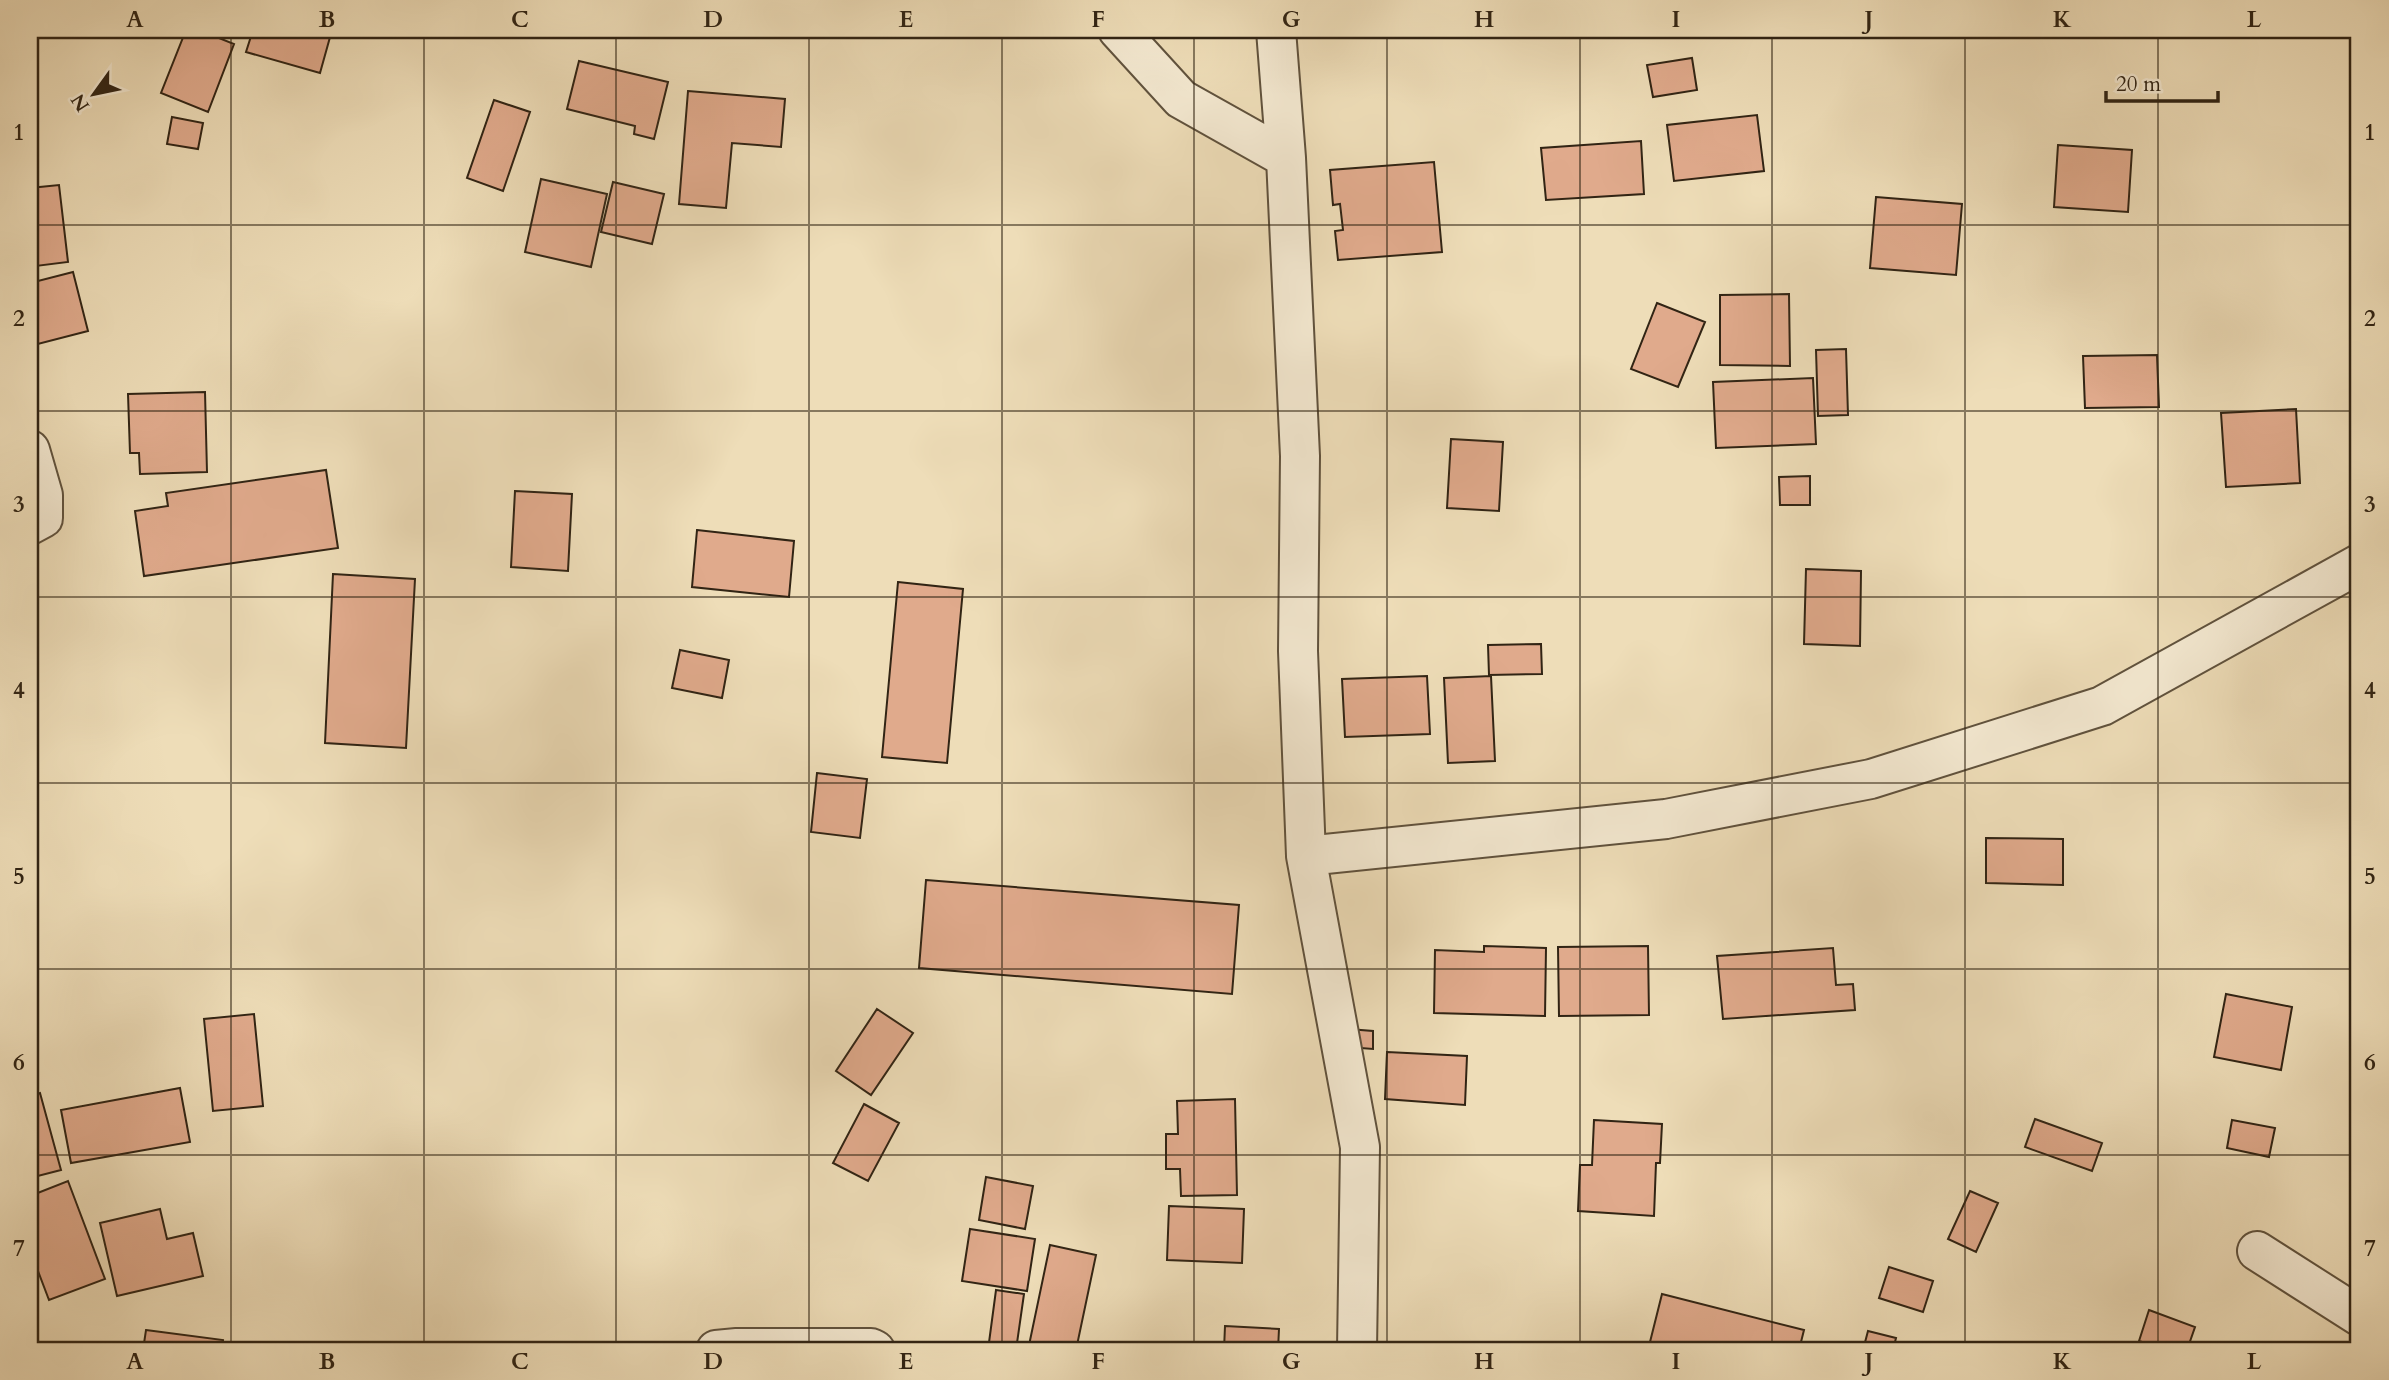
<svg xmlns="http://www.w3.org/2000/svg" width="2389" height="1380" viewBox="0 0 2389 1380" font-family="Cardo,serif">
<style>
.building{fill:#e0aa8c;stroke:#312414;stroke-width:2}
.lines{fill:none;stroke-linecap:round;stroke-linejoin:round}
.minor-casing{stroke:#60523d;stroke-width:42}
.minor{stroke:#f4e9d1;stroke-width:38}
.grid{fill:none;stroke:#312414;stroke-width:2;stroke-opacity:0.55}
.neatline{fill:none;stroke:#312414;stroke-width:2.5}
.grid-label{font-size:23px;text-anchor:middle;font-weight:bold;fill:#312414}
</style>
<rect width="100%" height="100%" fill="#eeddb8"/>
<filter id="stains"><feTurbulence type="fractalNoise" baseFrequency=".00286" numOctaves="4"/><feColorMatrix values="0 0 0 0 .2 0 0 0 0 .09 0 0 0 0 .02 0 0 0 .5 -.17"/></filter>
<radialGradient id="worn" r=".72"><stop offset=".6" stop-color="#630" stop-opacity="0"/><stop offset="1" stop-color="#630" stop-opacity=".3"/></radialGradient>
<path class="building" d="M 186,30 L 199,30 L 234,44 L 208,112 L 161,93 Z
M 253,30 L 332,30 L 320,73 L 246,52 Z
M 1692,58 L 1697,90 L 1653,97 L 1647,65 Z
M 579,61 L 668,82 L 654,139 L 634,134 L 635,126 L 567,109 Z
M 688,91 L 785,99 L 781,147 L 732,143 L 726,208 L 679,204 Z
M 494,100 L 530,112 L 503,191 L 467,178 Z
M 1757,115 L 1764,171 L 1674,181 L 1667,125 Z
M 172,117 L 203,123 L 198,149 L 167,144 Z
M 1641,141 L 1644,194 L 1546,200 L 1541,148 Z
M 2058,145 L 2132,150 L 2128,212 L 2054,207 Z
M 1434,162 L 1442,252 L 1338,260 L 1335,231 L 1343,230 L 1340,204 L 1333,205 L 1330,170 Z
M 541,179 L 607,194 L 591,267 L 525,252 Z
M 613,182 L 664,194 L 652,244 L 601,232 Z
M 59,185 L 68,262 L 36,266 L 30,208 L 30,188 Z
M 1876,197 L 1962,204 L 1956,275 L 1870,268 Z
M 73,272 L 88,331 L 30,346 L 30,283 Z
M 1789,294 L 1790,366 L 1720,365 L 1720,295 Z
M 1657,303 L 1705,322 L 1678,387 L 1631,369 Z
M 1846,349 L 1848,415 L 1818,416 L 1816,350 Z
M 2157,355 L 2159,407 L 2085,408 L 2083,356 Z
M 1813,378 L 1816,444 L 1716,448 L 1713,382 Z
M 205,392 L 207,472 L 140,474 L 139,453 L 130,453 L 128,394 Z
M 2296,409 L 2300,483 L 2226,487 L 2221,413 Z
M 1451,439 L 1503,442 L 1499,511 L 1447,508 Z
M 326,470 L 338,548 L 144,576 L 135,511 L 168,506 L 166,493 Z
M 1810,476 L 1810,505 L 1780,505 L 1779,477 Z
M 515,491 L 572,494 L 568,571 L 511,567 Z
M 697,530 L 794,541 L 789,597 L 692,587 Z
M 1806,569 L 1861,571 L 1860,646 L 1804,644 Z
M 333,574 L 415,579 L 406,748 L 325,743 Z
M 898,582 L 963,589 L 947,763 L 882,757 Z
M 1541,644 L 1542,674 L 1489,675 L 1488,645 Z
M 680,650 L 729,660 L 722,698 L 672,688 Z
M 1427,676 L 1430,734 L 1345,737 L 1342,679 Z
M 1491,676 L 1495,761 L 1448,763 L 1444,678 Z
M 817,773 L 867,779 L 860,838 L 811,832 Z
M 1986,838 L 2063,839 L 2063,885 L 1986,883 Z
M 926,880 L 1239,905 L 1232,994 L 919,968 Z
M 1484,946 L 1546,948 L 1545,1016 L 1434,1013 L 1435,950 L 1484,952 Z
M 1648,946 L 1649,1015 L 1559,1016 L 1558,947 Z
M 1833,948 L 1836,985 L 1853,984 L 1855,1010 L 1723,1019 L 1717,956 Z
M 2226,994 L 2292,1007 L 2281,1070 L 2214,1057 Z
M 877,1009 L 913,1033 L 871,1095 L 836,1071 Z
M 254,1014 L 263,1106 L 213,1111 L 204,1019 Z
M 1348,1029 L 1373,1031 L 1373,1049 L 1348,1047 Z
M 1387,1052 L 1467,1056 L 1465,1105 L 1385,1099 Z
M 180,1088 L 190,1142 L 71,1163 L 61,1110 Z
M 40,1093 L 61,1170 L 30,1178 L 30,1096 Z
M 1235,1099 L 1237,1195 L 1181,1196 L 1180,1169 L 1166,1169 L 1166,1134 L 1178,1134 L 1177,1101 Z
M 864,1104 L 899,1123 L 868,1181 L 833,1163 Z
M 2035,1119 L 2102,1143 L 2092,1171 L 2025,1147 Z
M 1594,1120 L 1662,1124 L 1660,1163 L 1656,1163 L 1654,1216 L 1578,1211 L 1580,1165 L 1592,1165 Z
M 2232,1120 L 2275,1128 L 2269,1157 L 2227,1148 Z
M 986,1177 L 1033,1186 L 1025,1229 L 979,1220 Z
M 68,1181 L 105,1279 L 49,1300 L 30,1250 L 30,1196 Z
M 1970,1191 L 1998,1203 L 1976,1252 L 1948,1239 Z
M 1169,1206 L 1244,1209 L 1242,1263 L 1167,1260 Z
M 160,1209 L 167,1239 L 193,1233 L 203,1276 L 117,1296 L 100,1223 Z
M 970,1229 L 1035,1239 L 1027,1291 L 962,1281 Z
M 1050,1245 L 1096,1255 L 1076,1350 L 1028,1350 Z
M 1889,1267 L 1933,1281 L 1923,1312 L 1879,1298 Z
M 996,1290 L 1024,1294 L 1016,1350 L 988,1350 Z
M 1662,1294 L 1804,1330 L 1799,1350 L 1727,1350 L 1705,1345 L 1703,1350 L 1648,1350 Z
M 2149,1310 L 2195,1327 L 2187,1350 L 2167,1350 L 2139,1341 Z
M 1225,1326 L 1279,1329 L 1278,1350 L 1224,1350 Z
M 146,1330 L 223,1340 L 222,1350 L 143,1350 Z
M 1868,1331 L 1896,1338 L 1893,1350 L 1863,1350 Z"/>
<g class="lines">
<g class="minor-casing">
<path id="minor" d="M 1118,30 L 1181,99 L 1286,158
M 1276,30 L 1286,158 L 1300,456 L 1298,651 L 1306,856 L 1360,1147 L 1357,1350
M 30,450 L 43,495 L 43,518 L 30,525
M 1306,856 L 1666,819 L 1871,779 L 2102,706 L 2359,564
M 2257,1251 L 2359,1316
M 716,1350 L 737,1348 L 871,1348 L 875,1350"/>
</g>
<use href="#minor" class="minor"/>
</g>
<path class="grid" d="M 231,30 L 231,1350M 424,30 L 424,1350M 616,30 L 616,1350M 809,30 L 809,1350M 1002,30 L 1002,1350M 1194,30 L 1194,1350M 1387,30 L 1387,1350M 1580,30 L 1580,1350M 1772,30 L 1772,1350M 1965,30 L 1965,1350M 2158,30 L 2158,1350M 30,225 L 2359,225M 30,411 L 2359,411M 30,597 L 2359,597M 30,783 L 2359,783M 30,969 L 2359,969M 30,1155 L 2359,1155"/>
<rect width="2389" height="1380" fill="none" stroke="#eeddb8" stroke-width="77"/>
<g transform="translate(94 94) rotate(237)" stroke="#f4e9d1" stroke-width="5" paint-order="stroke">
<path d="M0-5L12 26L0 18L-12 26Z" fill="#312414"/>
<text y="-10" font-size="19" font-weight="bold" text-anchor="middle" fill="#312414">N</text>
</g>
<path d="M2106 91v10h112v-10" fill="none" stroke="#312414" stroke-width="3.5"/>
<text x="2116" y="91" font-size="21" fill="#312414" stroke="#f4e9d1" stroke-width="5" paint-order="stroke">20 m</text>
<rect x="38" y="38" width="2312" height="1304" class="neatline"/>
<g class="grid-label">
<text x="135" y="27">A</text>
<text x="327" y="27">B</text>
<text x="520" y="27">C</text>
<text x="713" y="27">D</text>
<text x="906" y="27">E</text>
<text x="1098" y="27">F</text>
<text x="1291" y="27">G</text>
<text x="1484" y="27">H</text>
<text x="1676" y="27">I</text>
<text x="1869" y="27">J</text>
<text x="2062" y="27">K</text>
<text x="2254" y="27">L</text>
<text x="19" y="140">1</text>
<text x="2370" y="140">1</text>
<text x="19" y="326">2</text>
<text x="2370" y="326">2</text>
<text x="19" y="512">3</text>
<text x="2370" y="512">3</text>
<text x="19" y="698">4</text>
<text x="2370" y="698">4</text>
<text x="19" y="884">5</text>
<text x="2370" y="884">5</text>
<text x="19" y="1070">6</text>
<text x="2370" y="1070">6</text>
<text x="19" y="1256">7</text>
<text x="2370" y="1256">7</text>
<text x="135" y="1369">A</text>
<text x="327" y="1369">B</text>
<text x="520" y="1369">C</text>
<text x="713" y="1369">D</text>
<text x="906" y="1369">E</text>
<text x="1098" y="1369">F</text>
<text x="1291" y="1369">G</text>
<text x="1484" y="1369">H</text>
<text x="1676" y="1369">I</text>
<text x="1869" y="1369">J</text>
<text x="2062" y="1369">K</text>
<text x="2254" y="1369">L</text>
</g>
<rect width="100%" height="100%" filter="url(#stains)"/>
<rect width="100%" height="100%" fill="url(#worn)"/>
</svg>
